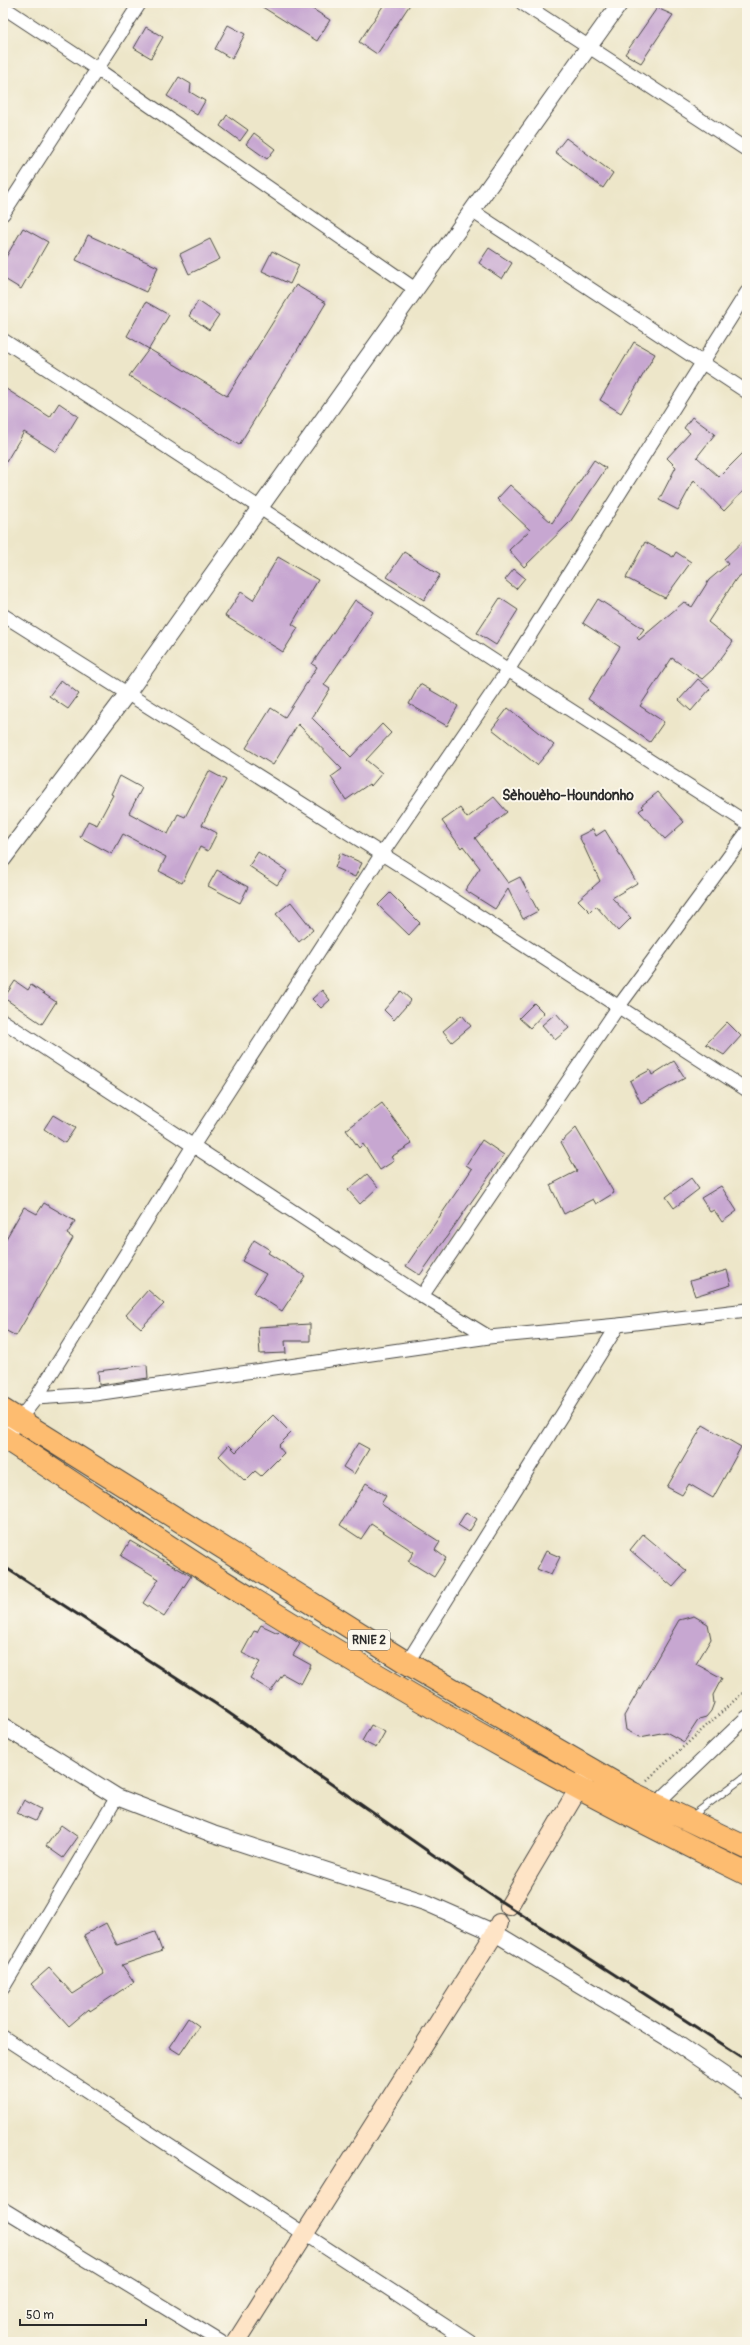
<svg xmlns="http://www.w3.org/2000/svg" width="750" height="2345" viewBox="0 0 750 2345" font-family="Pangolin,sans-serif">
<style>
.building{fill:#c7a7d1}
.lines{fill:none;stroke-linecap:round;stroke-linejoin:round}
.service-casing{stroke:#484743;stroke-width:8}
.minor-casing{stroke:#484743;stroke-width:15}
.tertiary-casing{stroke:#484743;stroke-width:18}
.secondary-casing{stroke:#484743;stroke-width:20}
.trunk-casing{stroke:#484743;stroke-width:24}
.path{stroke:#484743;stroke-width:2.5;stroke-dasharray:1 3;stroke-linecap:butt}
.service{stroke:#fff;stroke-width:6}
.minor{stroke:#fff;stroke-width:13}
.tertiary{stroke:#fff;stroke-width:16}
.secondary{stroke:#fee4c6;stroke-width:18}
.trunk{stroke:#fdbc70;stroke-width:22}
.rail{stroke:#2b2b2b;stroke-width:3}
.labels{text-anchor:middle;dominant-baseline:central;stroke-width:4;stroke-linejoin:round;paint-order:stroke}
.shield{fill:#fbf7ec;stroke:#696865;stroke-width:1}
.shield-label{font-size:12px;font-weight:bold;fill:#2b2b2b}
.neighbourhood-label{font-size:14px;font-weight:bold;fill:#2b2b2b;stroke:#fbf7ec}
</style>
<rect width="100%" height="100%" fill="#fbf7ec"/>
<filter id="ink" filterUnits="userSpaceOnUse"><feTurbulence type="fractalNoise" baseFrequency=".025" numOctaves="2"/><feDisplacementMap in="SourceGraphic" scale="8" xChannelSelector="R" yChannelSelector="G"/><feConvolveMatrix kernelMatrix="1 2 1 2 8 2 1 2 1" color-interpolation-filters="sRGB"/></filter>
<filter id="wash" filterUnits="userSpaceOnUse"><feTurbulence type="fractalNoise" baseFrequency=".012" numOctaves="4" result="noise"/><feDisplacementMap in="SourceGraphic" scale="16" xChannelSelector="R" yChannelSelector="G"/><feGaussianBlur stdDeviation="0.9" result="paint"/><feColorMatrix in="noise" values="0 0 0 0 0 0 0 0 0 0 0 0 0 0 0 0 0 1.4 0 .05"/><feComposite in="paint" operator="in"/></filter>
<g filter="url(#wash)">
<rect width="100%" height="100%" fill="#ede6c9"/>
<g id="blocks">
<path class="building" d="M 256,3 L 303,3 L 330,20 L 317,41 Z
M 385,3 L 411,3 L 377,54 L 359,42 Z
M 657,8 L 673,15 L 641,63 L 625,54 Z
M 228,25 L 245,34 L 232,59 L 215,49 Z
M 146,27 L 163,37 L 151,58 L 134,48 Z
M 179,77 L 191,84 L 190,92 L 205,101 L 197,115 L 167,96 Z
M 227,115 L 248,130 L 240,141 L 220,126 Z
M 254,133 L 275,149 L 267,159 L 246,144 Z
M 566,138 L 613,173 L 603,188 L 555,152 Z
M 23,228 L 48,242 L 21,289 L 3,278 L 3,262 Z
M 88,235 L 158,267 L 146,292 L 76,260 Z
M 210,239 L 220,259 L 189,274 L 180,254 Z
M 489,248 L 512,263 L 502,279 L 479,263 Z
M 272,251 L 299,265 L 290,284 L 262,271 Z
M 296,285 L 326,303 L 239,445 L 129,376 L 149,349 L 227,396 Z
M 198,301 L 219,315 L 209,330 L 189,316 Z
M 146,302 L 169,315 L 149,349 L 127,336 Z
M 634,342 L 655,354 L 621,413 L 600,400 Z
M 3,387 L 50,417 L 59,403 L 78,416 L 56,452 L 24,432 L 3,467 Z
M 692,417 L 715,434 L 697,457 L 719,477 L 747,449 L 747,487 L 724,511 L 694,480 L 678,510 L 659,500 L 676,467 L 667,458 L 690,433 L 684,428 Z
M 594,460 L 606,468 L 570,522 L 524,567 L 509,550 L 530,530 L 497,499 L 510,485 L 552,523 Z
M 747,537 L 747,570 L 736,579 L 708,622 L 733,642 L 713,669 L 702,679 L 672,658 L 640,706 L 664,722 L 650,742 L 588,699 L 620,647 L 583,623 L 598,599 L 644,629 L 637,638 L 639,640 L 684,602 L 692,607 L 709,580 L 728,564 L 724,559 Z
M 645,542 L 673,557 L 676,552 L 691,562 L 665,598 L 626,578 Z
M 404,552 L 440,575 L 424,600 L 387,577 Z
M 278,557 L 318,580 L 292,624 L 298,628 L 283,652 L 225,616 L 241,592 L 253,600 Z
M 514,569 L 525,578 L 516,589 L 505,580 Z
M 500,598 L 518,610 L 496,645 L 477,633 Z
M 355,600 L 373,612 L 324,685 L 330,689 L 312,718 L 351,757 L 382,724 L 391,733 L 366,760 L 382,773 L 371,786 L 369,784 L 346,800 L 331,777 L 342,769 L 298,724 L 273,765 L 246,748 L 271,708 L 285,717 L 317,667 L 312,664 Z
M 698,679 L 710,689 L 691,711 L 679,700 Z
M 61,680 L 79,694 L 68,709 L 49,696 Z
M 420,684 L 458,706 L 447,726 L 409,704 Z
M 508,708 L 554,745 L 537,765 L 492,729 Z
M 209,771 L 226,780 L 202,825 L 217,833 L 208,851 L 200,847 L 182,883 L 159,871 L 166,857 L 123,834 L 112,854 L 80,837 L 88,821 L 97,825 L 113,795 L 111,794 L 120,776 L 142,788 L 129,813 L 168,834 L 178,814 L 185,817 Z
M 658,792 L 684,822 L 665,839 L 639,811 L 643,808 L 641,806 Z
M 494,797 L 507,812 L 475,838 L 508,883 L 520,877 L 538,911 L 523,919 L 508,889 L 495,909 L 465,890 L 480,868 L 463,846 L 461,848 L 442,821 L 460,808 L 467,818 Z
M 593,829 L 596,836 L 605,830 L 637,883 L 612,898 L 631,918 L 618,931 L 596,906 L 590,912 L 578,900 L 600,881 L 579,836 Z
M 258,852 L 287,871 L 277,885 L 249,866 Z
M 340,853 L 362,863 L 355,877 L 335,868 Z
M 217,870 L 248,887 L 240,903 L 208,886 Z
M 390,893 L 420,923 L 409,935 L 378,905 Z
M 291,902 L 313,930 L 299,942 L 276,914 Z
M 15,981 L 28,990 L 31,985 L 56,1002 L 42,1024 L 4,998 Z
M 322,990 L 330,1000 L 321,1008 L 312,999 Z
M 401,991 L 411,1000 L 394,1020 L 384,1010 Z
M 534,1003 L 544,1013 L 530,1028 L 519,1018 Z
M 556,1013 L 569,1028 L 555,1040 L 542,1025 Z
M 462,1015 L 471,1026 L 452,1042 L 443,1031 Z
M 727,1022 L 741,1036 L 724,1055 L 706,1044 Z
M 674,1061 L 685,1078 L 641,1103 L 630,1081 L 650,1070 L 652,1075 Z
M 382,1103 L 412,1144 L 391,1157 L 394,1161 L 380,1170 L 363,1144 L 359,1148 L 346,1130 Z
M 53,1115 L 75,1128 L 65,1143 L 44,1129 Z
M 576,1128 L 614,1193 L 596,1204 L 593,1199 L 564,1214 L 550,1185 L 577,1171 L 561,1142 Z
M 482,1140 L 504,1155 L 420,1275 L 406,1266 L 472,1169 L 466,1165 Z
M 367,1174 L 378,1187 L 360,1204 L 348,1190 Z
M 691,1178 L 699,1189 L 674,1208 L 666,1197 Z
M 721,1186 L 737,1211 L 722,1222 L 714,1210 L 710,1212 L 701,1198 Z
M 44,1203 L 75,1221 L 67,1234 L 73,1238 L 16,1336 L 3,1329 L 3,1244 L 24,1207 L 37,1214 Z
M 254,1240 L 270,1250 L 268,1253 L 305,1276 L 282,1311 L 254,1293 L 266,1274 L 242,1261 Z
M 727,1270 L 731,1285 L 695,1296 L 690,1281 Z
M 148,1290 L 164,1304 L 141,1328 L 126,1315 Z
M 310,1324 L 310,1341 L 285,1341 L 286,1353 L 260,1354 L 258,1327 Z
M 147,1365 L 148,1378 L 99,1385 L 98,1371 Z
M 273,1415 L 291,1433 L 278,1446 L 284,1453 L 261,1476 L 255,1471 L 245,1481 L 219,1456 L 229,1445 L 236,1452 Z
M 703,1425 L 741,1447 L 713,1498 L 689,1484 L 682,1495 L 667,1487 Z
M 358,1443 L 369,1449 L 354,1474 L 343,1467 Z
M 366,1483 L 386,1496 L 381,1504 L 440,1542 L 435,1550 L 446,1558 L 434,1577 L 408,1561 L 414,1552 L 371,1524 L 361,1539 L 340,1525 Z
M 466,1512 L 477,1519 L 469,1532 L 458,1525 Z
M 643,1534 L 687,1571 L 673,1587 L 630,1550 Z
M 130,1541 L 191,1576 L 164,1617 L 143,1603 L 159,1579 L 121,1556 Z
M 546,1551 L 560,1557 L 551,1575 L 537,1569 Z
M 694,1616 L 708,1624 L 711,1639 L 696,1664 L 722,1678 L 713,1695 L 714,1703 L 711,1711 L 706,1717 L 699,1719 L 684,1742 L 666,1732 L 640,1737 L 626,1730 L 624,1716 L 679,1620 Z
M 261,1625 L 278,1633 L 280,1631 L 300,1644 L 293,1655 L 311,1665 L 301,1684 L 283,1674 L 271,1691 L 250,1678 L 260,1662 L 242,1653 L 254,1631 L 257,1632 Z
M 371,1725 L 385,1732 L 376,1748 L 362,1741 Z
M 24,1800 L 41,1809 L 35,1821 L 17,1813 Z
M 61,1825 L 78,1837 L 63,1858 L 46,1846 Z
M 106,1923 L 117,1945 L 155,1932 L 162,1951 L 122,1965 L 134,1982 L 90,2011 L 89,2009 L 69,2026 L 31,1984 L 49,1968 L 73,1994 L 104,1974 L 84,1935 Z
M 188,2018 L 199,2026 L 180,2054 L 169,2047 Z"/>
</g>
</g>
<g filter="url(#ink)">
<use href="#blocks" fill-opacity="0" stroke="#484743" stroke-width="1"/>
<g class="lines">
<g class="service-casing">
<path id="service" d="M 692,1816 L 747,1775"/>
</g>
<g class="minor-casing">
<path id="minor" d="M 522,3 L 747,150
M 3,7 L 97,69 L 415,289
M 472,211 L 747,392
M 3,214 L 140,3
M 3,340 L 508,670 L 747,823
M 3,615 L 431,885 L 747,1090
M 3,1021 L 422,1296 L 489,1337
M 422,1296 L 619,1006 L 747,832
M 36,1398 L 95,1394 L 489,1337 L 618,1325 L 747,1310
M 5,1438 L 36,1398 L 193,1146 L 381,855 L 508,670 L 747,292
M 407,1663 L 618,1325
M 656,1804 L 747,1717
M 3,1988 L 117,1797
M 3,2037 L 470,2342
M 3,2209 L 221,2342"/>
</g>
<g class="tertiary-casing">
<path id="tertiary" d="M 3,859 L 127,694 L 620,3
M 3,1726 L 117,1797 L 213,1834 L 427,1903 L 495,1933 L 673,2041 L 747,2091"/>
</g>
<g class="secondary-casing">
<path id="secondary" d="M 509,1906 L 586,1776
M 236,2342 L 495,1933 L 499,1923"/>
</g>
<g class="trunk-casing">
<path id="trunk" d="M 3,1410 L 407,1663 L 632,1793 L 747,1848
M 3,1437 C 77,1485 150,1535 224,1582 C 394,1688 567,1787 747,1874"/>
</g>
<path class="path" d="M 647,1780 L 747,1689"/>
<use href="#service" class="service"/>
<use href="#minor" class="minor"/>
<use href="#tertiary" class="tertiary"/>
<use href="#secondary" class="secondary"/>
<use href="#trunk" class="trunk"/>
<path class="rail" d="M 3,1566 L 216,1704 L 491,1895 L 747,2060"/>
</g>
</g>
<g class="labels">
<rect class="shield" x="348" y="1630" width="42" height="20" rx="3"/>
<g class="shield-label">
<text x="369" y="1640">RNIE 2</text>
</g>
<g class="neighbourhood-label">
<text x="568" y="795">Sèhouèho-Houndonho</text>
</g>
</g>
<rect width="750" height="2345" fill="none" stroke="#fbf7ec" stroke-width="16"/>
<path d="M20 2319v6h126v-6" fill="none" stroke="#2b2b2b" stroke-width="2"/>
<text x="26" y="2319" font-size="12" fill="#2b2b2b" stroke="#fbf7ec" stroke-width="3" paint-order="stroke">50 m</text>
</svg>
